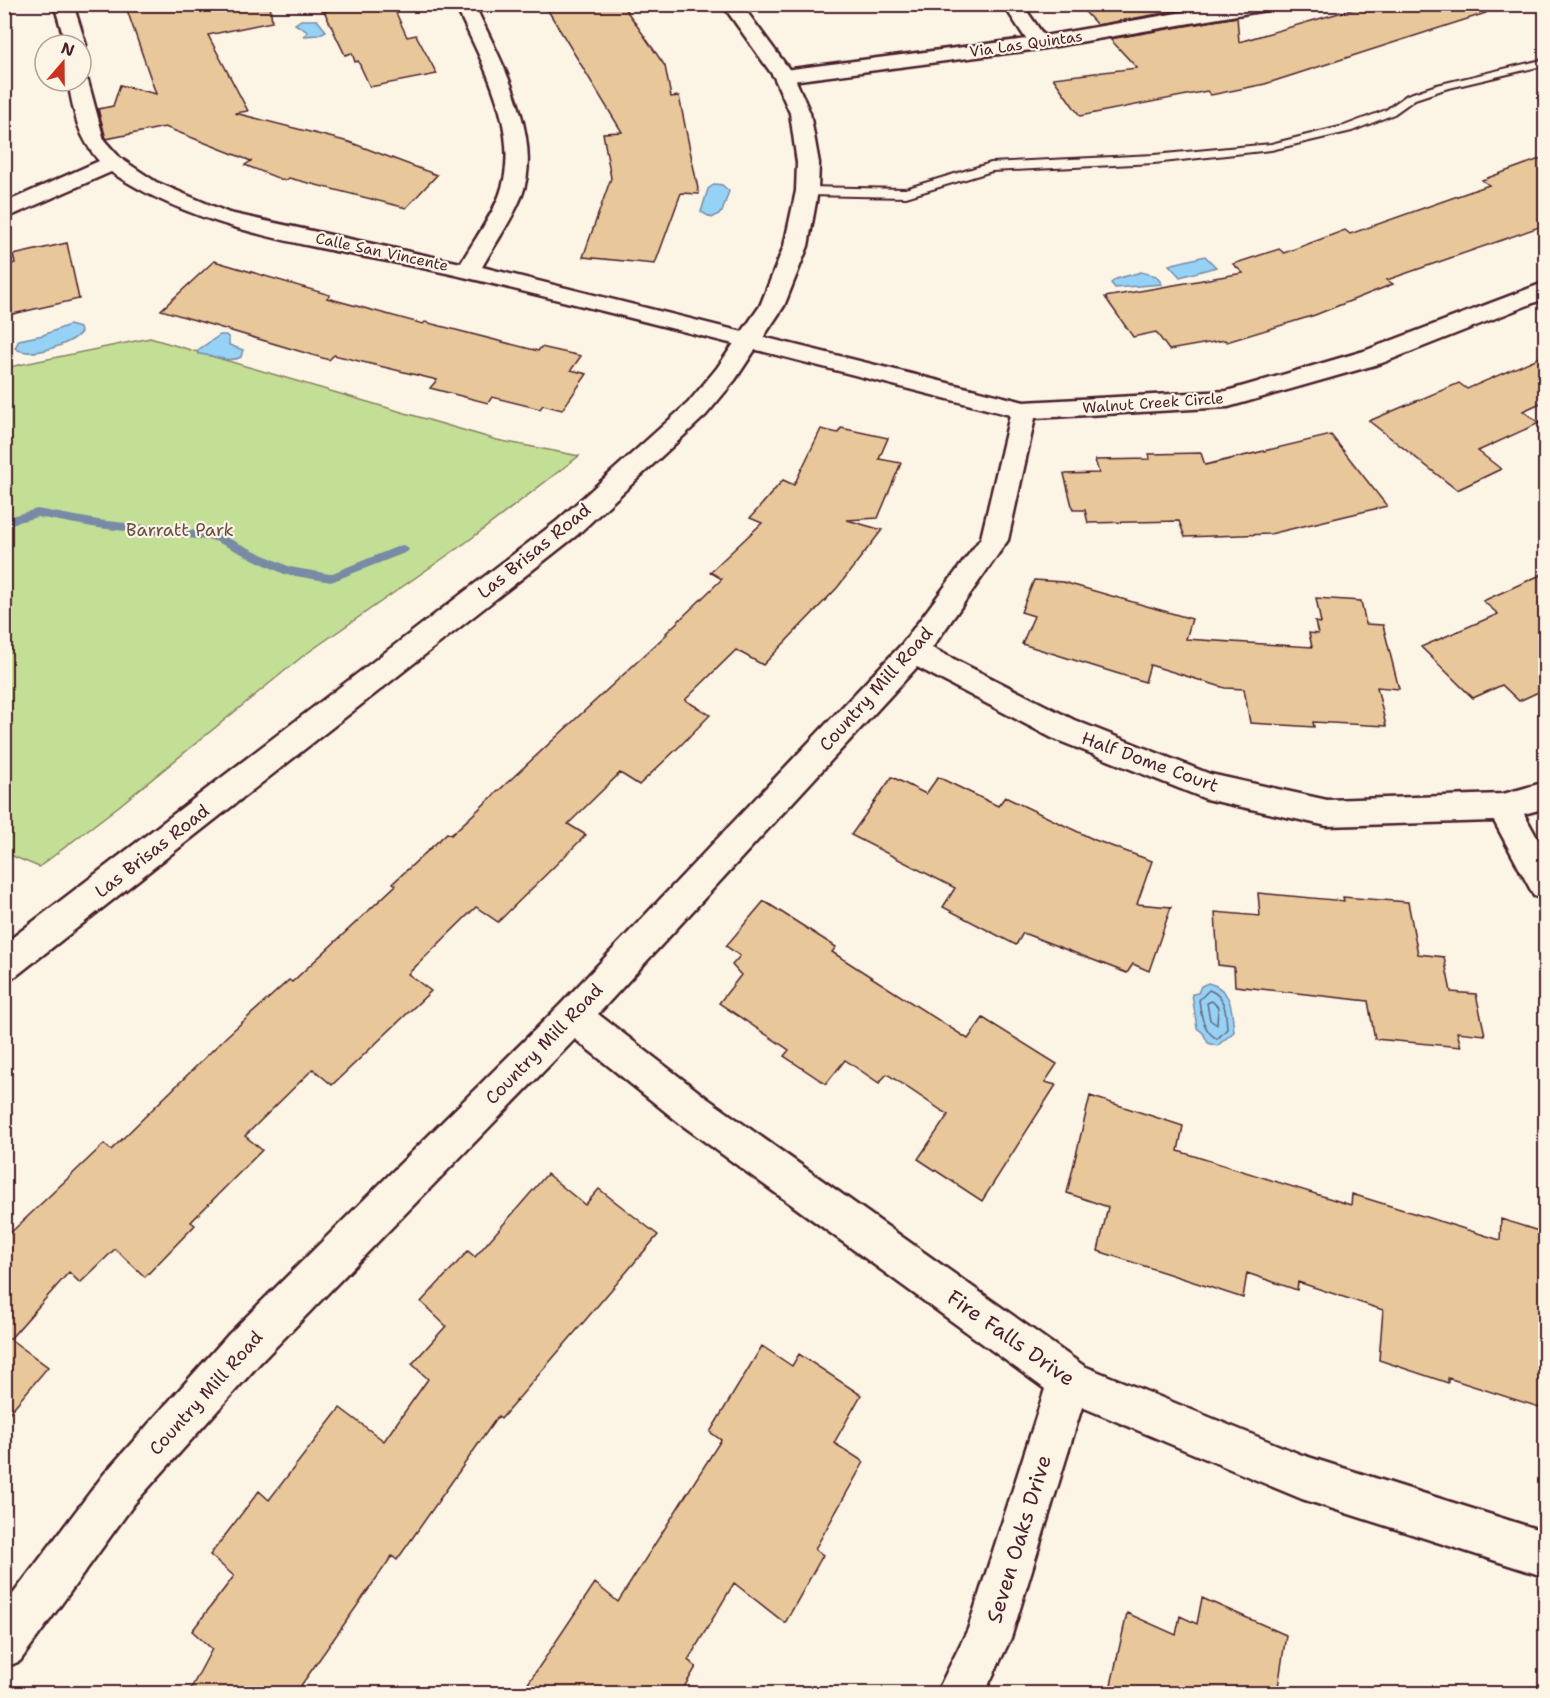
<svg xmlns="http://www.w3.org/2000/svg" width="1550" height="1698" viewBox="0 0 1550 1698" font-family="'Shantell Sans',sans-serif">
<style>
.green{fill:#c3de95;stroke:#867e60;stroke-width:1.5}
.water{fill:#96d2f6;stroke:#788aa5;stroke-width:1.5}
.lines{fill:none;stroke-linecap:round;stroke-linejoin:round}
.shore{stroke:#68677c;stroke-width:1.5}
.stream{fill:#788aa5;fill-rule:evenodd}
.building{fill:#e8c79a;stroke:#4a1f2b;stroke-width:1.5}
.lane-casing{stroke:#4a1f2b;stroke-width:4}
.street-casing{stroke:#4a1f2b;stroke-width:5}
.secondary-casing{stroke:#4a1f2b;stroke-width:5}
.lane{fill:#fcf5e5;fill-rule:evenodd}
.street{fill:#fcf5e5;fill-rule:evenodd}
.secondary{fill:#fcf5e5;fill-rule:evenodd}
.labels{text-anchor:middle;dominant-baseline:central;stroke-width:4.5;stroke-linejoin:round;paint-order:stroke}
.far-street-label{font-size:15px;fill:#4a1f2b;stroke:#fcf5e5}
.park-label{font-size:18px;fill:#684f46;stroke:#fcf5e5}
.street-label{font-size:18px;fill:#4a1f2b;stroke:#fcf5e5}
.near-street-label{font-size:21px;fill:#4a1f2b;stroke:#fcf5e5}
</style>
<rect width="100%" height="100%" fill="#fcf5e5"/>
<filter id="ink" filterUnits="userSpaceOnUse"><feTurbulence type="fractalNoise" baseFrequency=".0167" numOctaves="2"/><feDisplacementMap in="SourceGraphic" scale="12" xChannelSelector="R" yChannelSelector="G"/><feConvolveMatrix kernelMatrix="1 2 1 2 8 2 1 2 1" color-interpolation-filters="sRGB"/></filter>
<g filter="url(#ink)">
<path class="green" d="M 150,338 L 497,440 L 579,456 L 468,541 L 303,656 L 119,806 L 39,867 L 5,853 L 4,368 Z"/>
<path class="water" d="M 301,20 L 317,20 L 326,31 L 318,35 L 303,36 L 308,32 L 295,24 Z
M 715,184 L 722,185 L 729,191 L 722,212 L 712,218 L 701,212 L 708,189 Z
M 1205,256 L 1216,267 L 1180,277 L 1169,265 Z
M 1141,272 L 1156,276 L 1162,284 L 1115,288 L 1111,283 L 1116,279 Z
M 69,325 L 80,328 L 81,332 C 72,345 28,359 15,348 L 19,340 L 43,335 Z
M 220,335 L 226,335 L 229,338 L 229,345 L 243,350 L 241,357 C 229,364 211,354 198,354 L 198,350 Z
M 1208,983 C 1233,989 1232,1011 1234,1032 L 1217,1046 L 1208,1043 L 1203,1033 L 1197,1028 L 1192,994 L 1198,993 L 1201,986 Z"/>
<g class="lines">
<path class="shore" d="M 1209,990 C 1226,996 1226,1013 1227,1029 L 1217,1039 C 1203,1031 1201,1015 1199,1000 Z
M 1212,1001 L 1218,1007 L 1217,1025 L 1210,1020 L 1207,1003 Z"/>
<path class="stream" d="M 37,509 L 98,520 L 217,533 L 290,567 L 330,574 L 399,546 L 403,545 L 409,549 L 407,552 L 331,582 L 284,574 L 215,541 L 98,528 L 37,517 L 4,526 L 4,518 Z"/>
</g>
<path class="building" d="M 125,4 L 270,4 L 272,22 L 208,35 L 248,111 L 235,113 L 349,142 L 437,175 L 406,208 L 289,178 L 285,181 L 245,165 L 251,161 L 165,127 L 106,139 L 98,109 L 113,106 L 120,85 L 156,94 Z
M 363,4 L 392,4 L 407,37 L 416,35 L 437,74 L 370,87 L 358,61 L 355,62 L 352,53 L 345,55 L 324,11 Z
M 544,4 L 622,4 L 665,66 L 671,97 L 679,96 L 699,194 L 681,193 L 655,264 L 583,257 L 611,178 L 603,133 L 622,132 Z
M 1078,4 L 1214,4 L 1097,25 Z
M 1370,4 L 1485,4 L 1486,13 L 1265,84 L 1211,95 L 1207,91 L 1080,116 L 1053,78 L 1137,68 L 1110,39 L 1237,17 L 1239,42 Z
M 1545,157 L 1545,225 L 1387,280 L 1393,284 L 1315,315 L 1227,342 L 1225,340 L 1169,350 L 1156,332 L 1133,337 L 1105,297 L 1243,273 L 1233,264 L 1279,249 L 1284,253 L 1345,230 L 1350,234 L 1489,185 L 1482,180 Z
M 67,243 L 79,299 L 4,316 L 4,266 L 15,263 L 13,255 Z
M 214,261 L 330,295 L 327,298 L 423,324 L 425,322 L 538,351 L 541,347 L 581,356 L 571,370 L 587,374 L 562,410 L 543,405 L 540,409 L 492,397 L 488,403 L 430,388 L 437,380 L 334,355 L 329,360 L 161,310 Z
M 1545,355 L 1545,401 L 1523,411 L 1539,423 L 1478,451 L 1501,469 L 1457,490 L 1369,421 L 1459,383 L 1467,389 Z
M 841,428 L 888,438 L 879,459 L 901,463 L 878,518 L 847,520 L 882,530 L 837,588 L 763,665 L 736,650 L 685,700 L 710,715 L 681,745 L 639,785 L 620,773 L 568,824 L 586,835 L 498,922 L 476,907 L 408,974 L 431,991 L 332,1085 L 313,1069 L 245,1136 L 262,1150 L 191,1222 L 195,1225 L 145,1277 L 115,1249 L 80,1283 L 69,1272 L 10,1339 L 48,1367 L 4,1419 L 4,1239 L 104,1144 L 111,1150 L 227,1036 L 289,980 L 292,982 L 396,885 L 393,883 L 447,833 L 451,835 L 667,634 L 666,633 L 722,579 L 710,572 L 762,523 L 750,518 L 783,480 L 794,485 L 821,429 L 838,433 Z
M 1331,435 L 1387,506 L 1270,534 L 1185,537 L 1179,521 L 1088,523 L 1085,510 L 1073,510 L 1064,474 L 1099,473 L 1095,460 L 1150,459 L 1149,454 L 1201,453 L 1205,465 Z
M 1545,573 L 1545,689 L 1519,701 L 1502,685 L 1473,698 L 1421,647 L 1498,614 L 1483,601 Z
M 1034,580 L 1063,582 L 1192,619 L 1186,639 L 1312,647 L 1309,633 L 1318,634 L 1315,622 L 1321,623 L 1316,598 L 1361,601 L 1366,624 L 1383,625 L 1399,689 L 1377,687 L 1386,726 L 1313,722 L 1314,727 L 1250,723 L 1244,689 L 1225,688 L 1150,665 L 1145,682 L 1022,644 L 1034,616 L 1021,612 Z
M 892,777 L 926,794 L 938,777 L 998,806 L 1005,797 L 1095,840 L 1152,861 L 1137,904 L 1171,907 L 1149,971 L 1133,964 L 1127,973 L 1023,933 L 1016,945 L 943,907 L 955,888 L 851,835 Z
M 1258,893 L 1344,901 L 1343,897 L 1408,902 L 1418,954 L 1444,957 L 1451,992 L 1476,994 L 1485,1035 L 1457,1032 L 1461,1047 L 1375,1039 L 1368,1001 L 1235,986 L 1234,967 L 1218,965 L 1215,912 L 1260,916 Z
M 764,901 L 836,947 L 832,952 L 968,1039 L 983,1018 L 1057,1064 L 1045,1082 L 1056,1085 L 982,1201 L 918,1159 L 948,1115 L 887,1074 L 879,1083 L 845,1060 L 826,1084 L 784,1056 L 789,1050 L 719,1003 L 741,975 L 732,965 L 740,956 L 726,946 Z
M 1090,1096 L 1183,1126 L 1178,1151 L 1351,1205 L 1352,1194 L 1500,1240 L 1501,1219 L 1545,1233 L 1545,1409 L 1448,1378 L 1448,1383 L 1379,1360 L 1383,1310 L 1298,1282 L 1297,1290 L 1247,1273 L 1243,1298 L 1098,1251 L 1108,1207 L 1067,1193 Z
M 547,1174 L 585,1205 L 599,1189 L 658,1235 L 501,1419 L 498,1416 L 397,1560 L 392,1556 L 295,1694 L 188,1694 L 212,1649 L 192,1631 L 234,1576 L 210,1555 L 259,1491 L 269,1500 L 340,1408 L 384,1441 L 428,1379 L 412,1364 L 446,1326 L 421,1302 L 468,1251 L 475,1257 Z
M 762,1346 L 792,1366 L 799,1354 L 861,1395 L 834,1443 L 864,1462 L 815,1549 L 823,1555 L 785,1623 L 734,1583 L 688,1660 L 696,1667 L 680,1694 L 521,1694 L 595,1583 L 618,1602 L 721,1440 L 710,1432 Z
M 1202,1598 L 1286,1635 L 1277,1694 L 1109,1694 L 1127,1613 L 1176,1635 L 1180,1616 L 1197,1624 Z"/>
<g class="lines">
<g class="lane-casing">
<path id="lane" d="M 1546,59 L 1546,65 L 1445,89 L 1415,99 L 1394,114 L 1352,131 L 1271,150 L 1154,163 L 992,171 L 906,197 L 807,195 L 801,191 L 807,187 L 905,189 L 991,163 L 1154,155 L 1271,144 L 1344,126 L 1386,110 L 1407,95 L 1437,85 Z"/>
</g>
<g class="street-casing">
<path id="street" d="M 54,4 L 73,4 L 86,45 L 83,49 L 81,45 L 66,45 Z
M 455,4 L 474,4 C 499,57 544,136 522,195 C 512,220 495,244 482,267 L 1024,402 L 1227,391 L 1364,351 L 1546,282 L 1546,298 L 1382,363 L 1228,407 L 1035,418 L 1008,540 L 932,648 L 1074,720 L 1210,774 L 1327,800 L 1503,794 L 1546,782 L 1546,808 L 1524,814 L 1546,854 L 1546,900 L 1534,896 L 1494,821 L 1327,826 L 1206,799 L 1052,738 L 917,667 L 598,1014 L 708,1099 L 1084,1366 L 1302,1455 L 1546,1532 L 1546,1577 L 1302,1499 L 1082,1407 L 1011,1638 L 984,1694 L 936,1694 L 968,1629 L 1045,1389 L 682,1125 L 575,1039 L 259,1364 L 134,1504 L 20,1661 L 4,1668 L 4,1606 L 104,1474 L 229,1334 L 560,1005 L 902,644 L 981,538 L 1010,415 C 829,369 649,321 468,278 C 351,250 212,240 111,172 L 4,219 L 4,203 L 99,161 C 77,135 74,113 68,81 L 81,81 L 81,76 L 88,81 L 104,140 L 120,158 L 156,182 L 229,213 L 461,263 C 474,240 491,218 500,194 C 523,132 480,59 455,4 Z
M 1003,4 L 1022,4 L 1044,36 L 1230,4 L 1275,4 L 1266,10 L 1039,49 L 784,82 L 777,80 L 774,76 L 777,72 L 784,70 L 1026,39 Z"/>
</g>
<g class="secondary-casing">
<path id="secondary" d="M 722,4 L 741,4 L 794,76 L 810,113 L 819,163 L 818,191 L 808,246 L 784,306 L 735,380 L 706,415 L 577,535 L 16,976 L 4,980 L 4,944 L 557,521 L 688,403 L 717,368 L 760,306 L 784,246 L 796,191 L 797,163 L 790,113 L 774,77 Z"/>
</g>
<use href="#lane" class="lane"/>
<use href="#street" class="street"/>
<use href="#secondary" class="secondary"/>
</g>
</g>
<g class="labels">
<g class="far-street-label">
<text transform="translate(1026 44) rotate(-8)">Via Las Quintas</text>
<text transform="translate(382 252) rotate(12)">Calle San Vincente</text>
<text transform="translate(1153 403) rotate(-4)">Walnut Creek Circle</text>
</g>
<g class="park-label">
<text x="180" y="530">Barratt Park</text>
</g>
<g class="street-label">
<text transform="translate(534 551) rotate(-39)">Las Brisas Road</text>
<text transform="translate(876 689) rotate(-48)">Country Mill Road</text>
<text transform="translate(1150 762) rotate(20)">Half Dome Court</text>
<text transform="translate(152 851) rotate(-38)">Las Brisas Road</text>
<text transform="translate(544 1044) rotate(-46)">Country Mill Road</text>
<text transform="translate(206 1393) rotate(-48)">Country Mill Road</text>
</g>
<g class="near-street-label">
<text transform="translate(1011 1338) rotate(35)">Fire Falls Drive</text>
<text transform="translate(1019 1539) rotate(-73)">Seven Oaks Drive</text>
</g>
</g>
<rect width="1550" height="1698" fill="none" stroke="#fcf5e5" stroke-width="24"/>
<rect x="12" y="12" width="1526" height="1674" fill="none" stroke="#4a1f2b" stroke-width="2" filter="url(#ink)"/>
<g transform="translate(63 63) rotate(20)"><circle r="28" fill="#fcf5e5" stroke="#b59f9b" stroke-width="1.5"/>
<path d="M0-4.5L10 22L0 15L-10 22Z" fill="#c8321e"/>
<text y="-9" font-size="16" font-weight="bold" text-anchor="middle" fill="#4a1f2b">N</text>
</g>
</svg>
